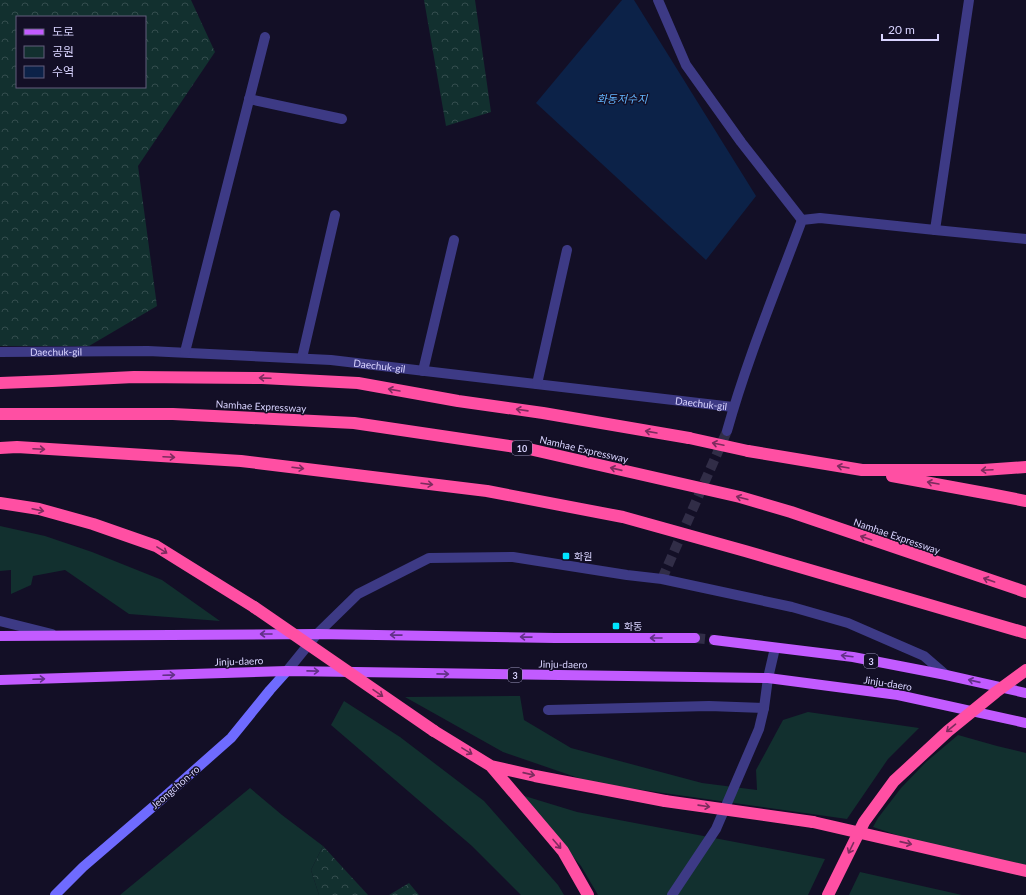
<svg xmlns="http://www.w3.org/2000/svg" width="1026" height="895" viewBox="0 0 1026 895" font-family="Lato,'Noto Sans KR',sans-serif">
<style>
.green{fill:#12302f}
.forest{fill:url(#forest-crowns);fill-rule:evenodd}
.water{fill:#0c2248}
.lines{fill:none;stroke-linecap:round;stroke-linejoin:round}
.street-tunnel{stroke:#312d47;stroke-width:10;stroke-dasharray:10 5;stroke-linecap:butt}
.primary-tunnel{stroke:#312d47;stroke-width:10;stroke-dasharray:10 5;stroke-linecap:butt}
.lane{stroke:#3d3a85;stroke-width:10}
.street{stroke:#3d3a85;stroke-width:10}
.secondary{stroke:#6f6bff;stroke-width:10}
.primary{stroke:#c25bff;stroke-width:10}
.highway{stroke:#ff4fa3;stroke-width:12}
.highway-bridge{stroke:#ff4fa3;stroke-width:12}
.oneway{stroke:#7d2c5e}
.oneway2{stroke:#623188}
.poi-dot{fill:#00e5ff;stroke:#130f26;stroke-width:1.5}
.labels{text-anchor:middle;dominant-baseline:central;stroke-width:3;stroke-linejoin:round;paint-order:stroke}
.shield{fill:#130f26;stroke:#9e99be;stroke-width:1}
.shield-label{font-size:9px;font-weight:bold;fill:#d9d4ff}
.street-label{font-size:10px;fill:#d9d4ff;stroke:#130f26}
.poi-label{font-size:10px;fill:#d9d4ff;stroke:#130f26;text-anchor:start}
.water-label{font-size:11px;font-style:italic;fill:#62b6ff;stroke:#130f26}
</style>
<defs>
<pattern id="forest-crowns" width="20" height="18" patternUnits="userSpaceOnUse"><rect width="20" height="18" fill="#12302f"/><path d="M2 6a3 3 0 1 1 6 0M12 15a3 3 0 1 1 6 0" fill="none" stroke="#344d4e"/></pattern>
</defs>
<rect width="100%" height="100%" fill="#130f26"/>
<path class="green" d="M 0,526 L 45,536 L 92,552 L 162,580 L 220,621 L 129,614 L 65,570 L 33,576 L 31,585 L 11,594 L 11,570 L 0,571 Z
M 520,696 L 524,720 L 571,748 L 702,783 L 757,790 L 756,770 L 783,720 L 808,712 L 919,728 L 888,759 L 847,819 L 593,783 L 503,752 L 405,697 Z
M 344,701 L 400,737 L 484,801 L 558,885 L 564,895 L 521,895 L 472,846 L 331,725 Z
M 958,735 L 997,746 L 1026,753 L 1026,876 L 968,859 L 873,827 L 878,818 L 901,788 L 926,762 Z
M 250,788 L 282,815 L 323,846 L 311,870 L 319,895 L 120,895 Z
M 518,794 L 577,812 L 825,859 L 808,895 L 598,895 L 581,866 Z
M 860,872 L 962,895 L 849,895 Z"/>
<path class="forest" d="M 0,0 L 191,0 L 215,52 L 138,166 L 157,306 L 89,346 L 0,346 ZM 17,17 L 145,17 L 145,87 L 17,87 Z
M 424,0 L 475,0 L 491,112 L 446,126 Z
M 323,846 L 368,895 L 319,895 L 311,870 Z
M 409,883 L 419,895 L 389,895 Z"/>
<path class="water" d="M 622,0 L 634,0 L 756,196 L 706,260 L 536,103 Z"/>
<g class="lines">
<path class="street-tunnel" d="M 662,579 L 727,431"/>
<path class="primary-tunnel" d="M 695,638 L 714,640"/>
<path class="lane" d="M 658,0 L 686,65 L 741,142 L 802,220
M 0,621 L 52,634
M 548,710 L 709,706 L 764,708"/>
<g class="street">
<path d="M 249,99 L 342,119"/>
<path d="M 935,230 L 1026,239"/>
<path id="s1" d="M 0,352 L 148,351 L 331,360 L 733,407"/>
<path d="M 185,352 L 265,37"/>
<path d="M 302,358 L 335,215"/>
<path d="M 423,371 L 454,240"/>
<path d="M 537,384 L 567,250"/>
<path d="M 727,431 C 747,359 776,290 802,220 L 820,218 L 935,230 L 969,0"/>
<path d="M 287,671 L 317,634 L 358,594 L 429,558 L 513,557 L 627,575 L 662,579 L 792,607 L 848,623 L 924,656 L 946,675"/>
<path d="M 672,895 L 716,829 L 759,729 L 764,708 L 768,678 L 775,648"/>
</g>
<path class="secondary" d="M 55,895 L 83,867 L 162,799 L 231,738 L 270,690 L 287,671"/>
<path class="primary" d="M 0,636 L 317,634 L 555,638 L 695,638
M 714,640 L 853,657 L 946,675 L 1026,693
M 0,680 L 287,671 L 768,678 L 898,695 L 1026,723"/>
<path class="highway" d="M 0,383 L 52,381 L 134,377 L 262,378 L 358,383 L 458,401 L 543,413 L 689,438
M 0,414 L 173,414 L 354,423 L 529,449 L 740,497 L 791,512 L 1026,592
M 0,448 L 17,447 L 241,461 L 487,491 L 623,517 L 745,551 L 1026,633
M 748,451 L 862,470 L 983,470 L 1026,467
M 892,476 L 990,494 L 1026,501
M 0,503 L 39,509 L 93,524 L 156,546 L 254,607
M 434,731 L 491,766 L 563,851 L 588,895
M 491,766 L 535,776 L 665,801
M 813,822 L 1026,871"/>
<path class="highway-bridge" d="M 689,438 L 748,451
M 254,607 L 434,731
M 665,801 L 813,822
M 828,895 L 864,822 L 894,781 L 948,731 L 996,692 L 1026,670"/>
</g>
<defs><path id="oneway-shaft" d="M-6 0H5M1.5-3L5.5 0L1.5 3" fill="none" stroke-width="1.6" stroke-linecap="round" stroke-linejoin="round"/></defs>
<g class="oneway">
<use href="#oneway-shaft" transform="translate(265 378) rotate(-178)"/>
<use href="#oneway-shaft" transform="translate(394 390) rotate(-170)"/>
<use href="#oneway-shaft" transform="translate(522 410) rotate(-172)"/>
<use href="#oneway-shaft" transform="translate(651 432) rotate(-170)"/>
<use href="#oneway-shaft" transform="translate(718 444) rotate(-168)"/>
<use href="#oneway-shaft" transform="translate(39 449) rotate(3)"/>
<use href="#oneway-shaft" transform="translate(169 457) rotate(3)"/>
<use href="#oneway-shaft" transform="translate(843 467) rotate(-170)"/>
<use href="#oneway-shaft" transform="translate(298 468) rotate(7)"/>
<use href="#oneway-shaft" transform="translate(616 469) rotate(-167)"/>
<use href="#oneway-shaft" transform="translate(987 470) rotate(177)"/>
<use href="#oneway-shaft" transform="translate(933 483) rotate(-170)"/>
<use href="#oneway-shaft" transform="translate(427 484) rotate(7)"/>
<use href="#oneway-shaft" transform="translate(742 498) rotate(-165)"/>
<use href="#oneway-shaft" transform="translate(38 510) rotate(12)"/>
<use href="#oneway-shaft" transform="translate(866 538) rotate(-161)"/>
<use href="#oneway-shaft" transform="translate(162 550) rotate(32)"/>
<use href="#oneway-shaft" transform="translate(989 580) rotate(-161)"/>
<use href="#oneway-shaft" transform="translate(378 693) rotate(35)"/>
<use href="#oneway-shaft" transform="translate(951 728) rotate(140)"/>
<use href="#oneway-shaft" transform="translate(467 751) rotate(31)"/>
<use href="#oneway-shaft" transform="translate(529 774) rotate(13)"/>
<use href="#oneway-shaft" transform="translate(704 806) rotate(8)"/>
<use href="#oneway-shaft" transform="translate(906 843) rotate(13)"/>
<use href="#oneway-shaft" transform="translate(557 844) rotate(49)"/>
<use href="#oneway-shaft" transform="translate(851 848) rotate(116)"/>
</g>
<g class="oneway2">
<use href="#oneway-shaft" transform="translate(266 634) rotate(180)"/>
<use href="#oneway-shaft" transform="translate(396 635) rotate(-179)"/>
<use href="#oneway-shaft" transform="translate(526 637) rotate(-179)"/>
<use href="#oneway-shaft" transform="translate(656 638) rotate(180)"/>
<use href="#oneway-shaft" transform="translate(847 656) rotate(-173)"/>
<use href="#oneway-shaft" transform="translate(313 671) rotate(1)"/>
<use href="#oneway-shaft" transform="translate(443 674) rotate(1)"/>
<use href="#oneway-shaft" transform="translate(169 675) rotate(-2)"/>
<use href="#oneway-shaft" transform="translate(39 679) rotate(-2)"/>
<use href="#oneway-shaft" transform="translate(974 681) rotate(-167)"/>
</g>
<g class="poi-dot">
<rect x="562" y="552" width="8" height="8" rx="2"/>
<rect x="612" y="622" width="8" height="8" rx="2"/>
</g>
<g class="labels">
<g class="shield">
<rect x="512" y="441" width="20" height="14" rx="3"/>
<rect x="864" y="654" width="14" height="14" rx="3"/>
<rect x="508" y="668" width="14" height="14" rx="3"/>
</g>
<g class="shield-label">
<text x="522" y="448">10</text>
<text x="871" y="661">3</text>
<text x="515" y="675">3</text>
</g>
<g class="street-label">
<text stroke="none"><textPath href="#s1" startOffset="56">Daechuk-gil</textPath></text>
<text stroke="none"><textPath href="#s1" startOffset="380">Daechuk-gil</textPath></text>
<text stroke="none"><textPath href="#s1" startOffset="704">Daechuk-gil</textPath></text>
<text transform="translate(261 406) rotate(3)">Namhae Expressway</text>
<text transform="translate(584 449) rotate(13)">Namhae Expressway</text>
<text transform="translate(897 536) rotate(19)">Namhae Expressway</text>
<text transform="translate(239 661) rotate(-2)">Jinju-daero</text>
<text transform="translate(563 664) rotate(1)">Jinju-daero</text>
<text transform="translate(888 683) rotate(9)">Jinju-daero</text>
<text transform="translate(175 787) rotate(-41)">Jeongchon-ro</text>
</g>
<g class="poi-label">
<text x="574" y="556">화원</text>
<text x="624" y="626">화동</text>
</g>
<g class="water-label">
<text x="622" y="98">화동저수지</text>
</g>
</g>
<rect x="16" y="16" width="130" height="72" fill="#130f26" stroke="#625e7d"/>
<rect x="24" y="29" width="20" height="6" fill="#c25bff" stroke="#625e7d"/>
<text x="52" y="36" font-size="12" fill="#d9d4ff">도로</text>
<rect x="24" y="46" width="20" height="12" fill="#12302f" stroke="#625e7d"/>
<text x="52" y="56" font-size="12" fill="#d9d4ff">공원</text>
<rect x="24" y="66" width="20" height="12" fill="#0c2248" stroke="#625e7d"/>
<text x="52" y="76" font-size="12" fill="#d9d4ff">수역</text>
<path d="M882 34v6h56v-6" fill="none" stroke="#d9d4ff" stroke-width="2"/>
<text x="888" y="34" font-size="12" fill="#d9d4ff" stroke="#130f26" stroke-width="3" paint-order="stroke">20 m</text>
</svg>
